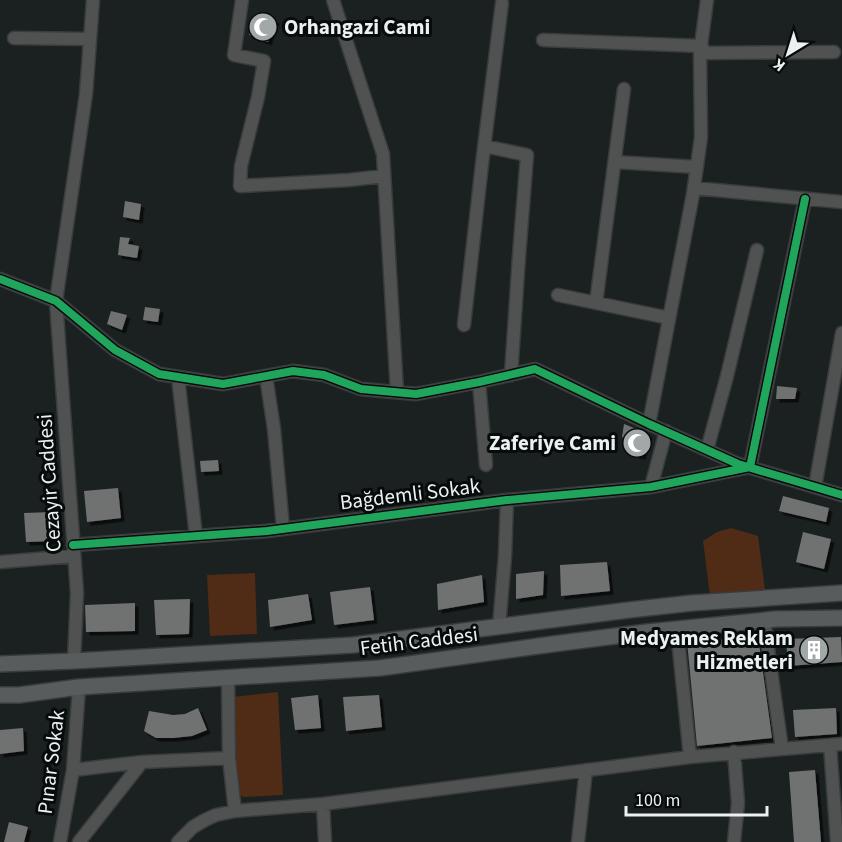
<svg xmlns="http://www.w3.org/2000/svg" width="842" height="842" viewBox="0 0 842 842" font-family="'Source Sans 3',sans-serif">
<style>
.green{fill:#502b15}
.building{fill:#6f7272;filter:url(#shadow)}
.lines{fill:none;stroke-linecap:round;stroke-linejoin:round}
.minor-casing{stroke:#393c3c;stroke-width:15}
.major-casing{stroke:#393c3c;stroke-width:18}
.minor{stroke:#505252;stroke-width:12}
.major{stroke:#585c5c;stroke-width:15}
.cycleway-casing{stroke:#070b0b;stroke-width:11}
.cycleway{stroke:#20a55d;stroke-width:8}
.labels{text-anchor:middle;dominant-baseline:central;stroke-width:6;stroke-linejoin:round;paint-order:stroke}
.poi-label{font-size:21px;font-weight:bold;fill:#ebf1f1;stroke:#070b0b;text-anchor:end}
.street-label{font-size:21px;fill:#ebf1f1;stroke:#070b0b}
</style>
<defs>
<filter id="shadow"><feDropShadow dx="3.5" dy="3.5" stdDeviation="0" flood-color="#0009"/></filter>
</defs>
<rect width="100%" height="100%" fill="#1b2020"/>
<path class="green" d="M 731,528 L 758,536 L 765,590 L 710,596 L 703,541 L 717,532 Z
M 255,573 L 257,634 L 210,636 L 207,575 Z
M 278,692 L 283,795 L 244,797 L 239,795 L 232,697 Z"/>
<path class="building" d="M 258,13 L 276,20 L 268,42 L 249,35 Z
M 125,201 L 141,204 L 139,220 L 123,217 Z
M 120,237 L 130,238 L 128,244 L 139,246 L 137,258 L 118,255 Z
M 145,307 L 160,309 L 158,322 L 143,320 Z
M 111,311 L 127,315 L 122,330 L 107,324 Z
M 777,386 L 797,388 L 795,399 L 776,399 Z
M 624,424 L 649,434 L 642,456 L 635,455 L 635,448 L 622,437 Z
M 218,460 L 219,471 L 201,472 L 200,461 Z
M 118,488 L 121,518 L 87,522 L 84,491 Z
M 783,496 L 829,508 L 826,522 L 779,511 Z
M 52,512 L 54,541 L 26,542 L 24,513 Z
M 803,532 L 831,539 L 824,569 L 796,562 Z
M 607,562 L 610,591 L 561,596 L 560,565 Z
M 544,571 L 543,595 L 516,599 L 516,574 Z
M 482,575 L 484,602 L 438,610 L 437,584 Z
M 370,587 L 374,620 L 334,625 L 330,592 Z
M 308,594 L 312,620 L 270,627 L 268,600 Z
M 190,599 L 189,634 L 156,635 L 154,600 Z
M 135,603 L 135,631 L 86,632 L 85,605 Z
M 758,636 L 772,738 L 697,746 L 687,641 L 697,640 L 697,642 Z
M 841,637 L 842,662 L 788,666 L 786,639 Z
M 318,695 L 321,728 L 295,730 L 291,698 Z
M 379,695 L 382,727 L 346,731 L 343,697 Z
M 198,708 L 207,730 L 192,736 L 173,738 L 156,738 L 144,731 L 149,711 L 173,715 L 185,714 Z
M 836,708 L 837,734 L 795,737 L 793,710 Z
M 23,728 L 24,751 L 0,754 L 0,730 Z
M 815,770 L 821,842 L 794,842 L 789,772 Z
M 9,822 L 28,827 L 24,842 L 4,842 Z"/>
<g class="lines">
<g class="minor-casing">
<path id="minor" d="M 242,0 L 234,55 L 264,61 L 258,97 L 241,166 L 240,186 L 349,180 L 384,176
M 333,0 L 383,154 L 397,392
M 14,38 L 90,39
M 543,40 L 702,46
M 700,53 L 834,52
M 484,146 L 527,155 L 519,256 L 511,375
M 615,162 L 697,167
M 694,188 L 842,202
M 0,279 L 56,301 L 115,350 L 159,374 L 223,384 L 293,371 L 324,375 L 361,389 L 416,394 L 479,382 L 535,369 L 649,424 L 738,464 L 842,495
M 558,295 L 669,318
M 596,303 L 624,89
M 464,325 L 482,164 L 502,3
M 266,376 L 274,429 L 283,528
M 178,377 L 196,536
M 479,382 L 486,465
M 649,424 L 693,194 L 701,137 L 700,53 L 707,0
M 707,450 L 727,376 L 757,250
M 651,487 L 666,431
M 815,487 L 842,333
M 73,545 L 267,531 L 507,500 L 651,487 L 750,467 L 805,199
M 0,562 L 74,556
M 764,620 L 782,749
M 499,627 L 505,556 L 507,500
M 677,629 L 690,757
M 74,661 L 77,593 L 56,301 L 86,94 L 93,0
M 228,678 L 229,758 L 235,811
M 830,745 L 837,842
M 73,770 L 142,762 L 229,758
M 323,804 L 325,842
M 60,842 L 73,770 L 79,687
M 79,842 L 142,762
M 178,842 L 193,827 L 205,820 L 216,815 L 235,811 L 323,804 L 690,757 L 842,744
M 578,842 L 586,770
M 734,842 L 738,803 L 734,752"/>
</g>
<g class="major-casing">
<path id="major" d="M 0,664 L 74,661 L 353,645 L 629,610 L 692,603 L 842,593
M 0,695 L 19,695 L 79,687 L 380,668 L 553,644 L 647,632 L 776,619 L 842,618"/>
</g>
<use href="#minor" class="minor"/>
<use href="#major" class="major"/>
<g class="cycleway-casing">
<path id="cycleway" d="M 0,279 L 56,301 L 115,350 L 159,374 L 223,384 L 293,371 L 324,375 L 361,389 L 416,394 L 479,382 L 535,369 L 649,424 L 738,464 L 842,495
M 73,545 L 267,531 L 507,500 L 651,487 L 750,467 L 805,199"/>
</g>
<use href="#cycleway" class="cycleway"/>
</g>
<defs>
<g id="mosque-disc" transform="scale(1.5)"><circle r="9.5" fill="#a2a8a8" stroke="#070b0b"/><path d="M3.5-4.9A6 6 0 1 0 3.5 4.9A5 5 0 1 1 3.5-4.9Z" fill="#fff"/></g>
<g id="building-disc" transform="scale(1.5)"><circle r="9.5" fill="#a2a8a8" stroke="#070b0b"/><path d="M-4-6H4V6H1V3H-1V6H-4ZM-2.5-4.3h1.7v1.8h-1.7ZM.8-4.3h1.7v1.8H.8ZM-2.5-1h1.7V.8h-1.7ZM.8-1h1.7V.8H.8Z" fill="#fff"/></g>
</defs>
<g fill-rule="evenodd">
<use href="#mosque-disc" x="263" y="27"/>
<use href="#mosque-disc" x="637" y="443"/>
<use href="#building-disc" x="814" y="650"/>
</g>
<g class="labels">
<g class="poi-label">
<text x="284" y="27" text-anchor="start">Orhangazi Cami</text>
<text x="616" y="443">Zaferiye Cami</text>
<text x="793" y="638">Medyames Reklam<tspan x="793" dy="24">Hizmetleri</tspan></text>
</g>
<g class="street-label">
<text transform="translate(49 483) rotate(-94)">Cezayir Caddesi</text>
<text transform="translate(410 494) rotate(-7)">Bağdemli Sokak</text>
<text transform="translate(419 641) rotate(-7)">Fetih Caddesi</text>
<text transform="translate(51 762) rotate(-83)">Pınar Sokak</text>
</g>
</g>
<g transform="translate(788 54) rotate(218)" stroke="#070b0b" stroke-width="4.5" paint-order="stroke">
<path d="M0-4.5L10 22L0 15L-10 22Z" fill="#ebf1f1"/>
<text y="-9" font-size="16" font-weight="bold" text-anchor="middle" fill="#ebf1f1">K</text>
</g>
<path d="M626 806v9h141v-9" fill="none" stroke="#ebf1f1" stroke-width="3"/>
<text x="635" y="806" font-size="18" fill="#ebf1f1" stroke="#070b0b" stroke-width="4.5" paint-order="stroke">100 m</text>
</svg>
